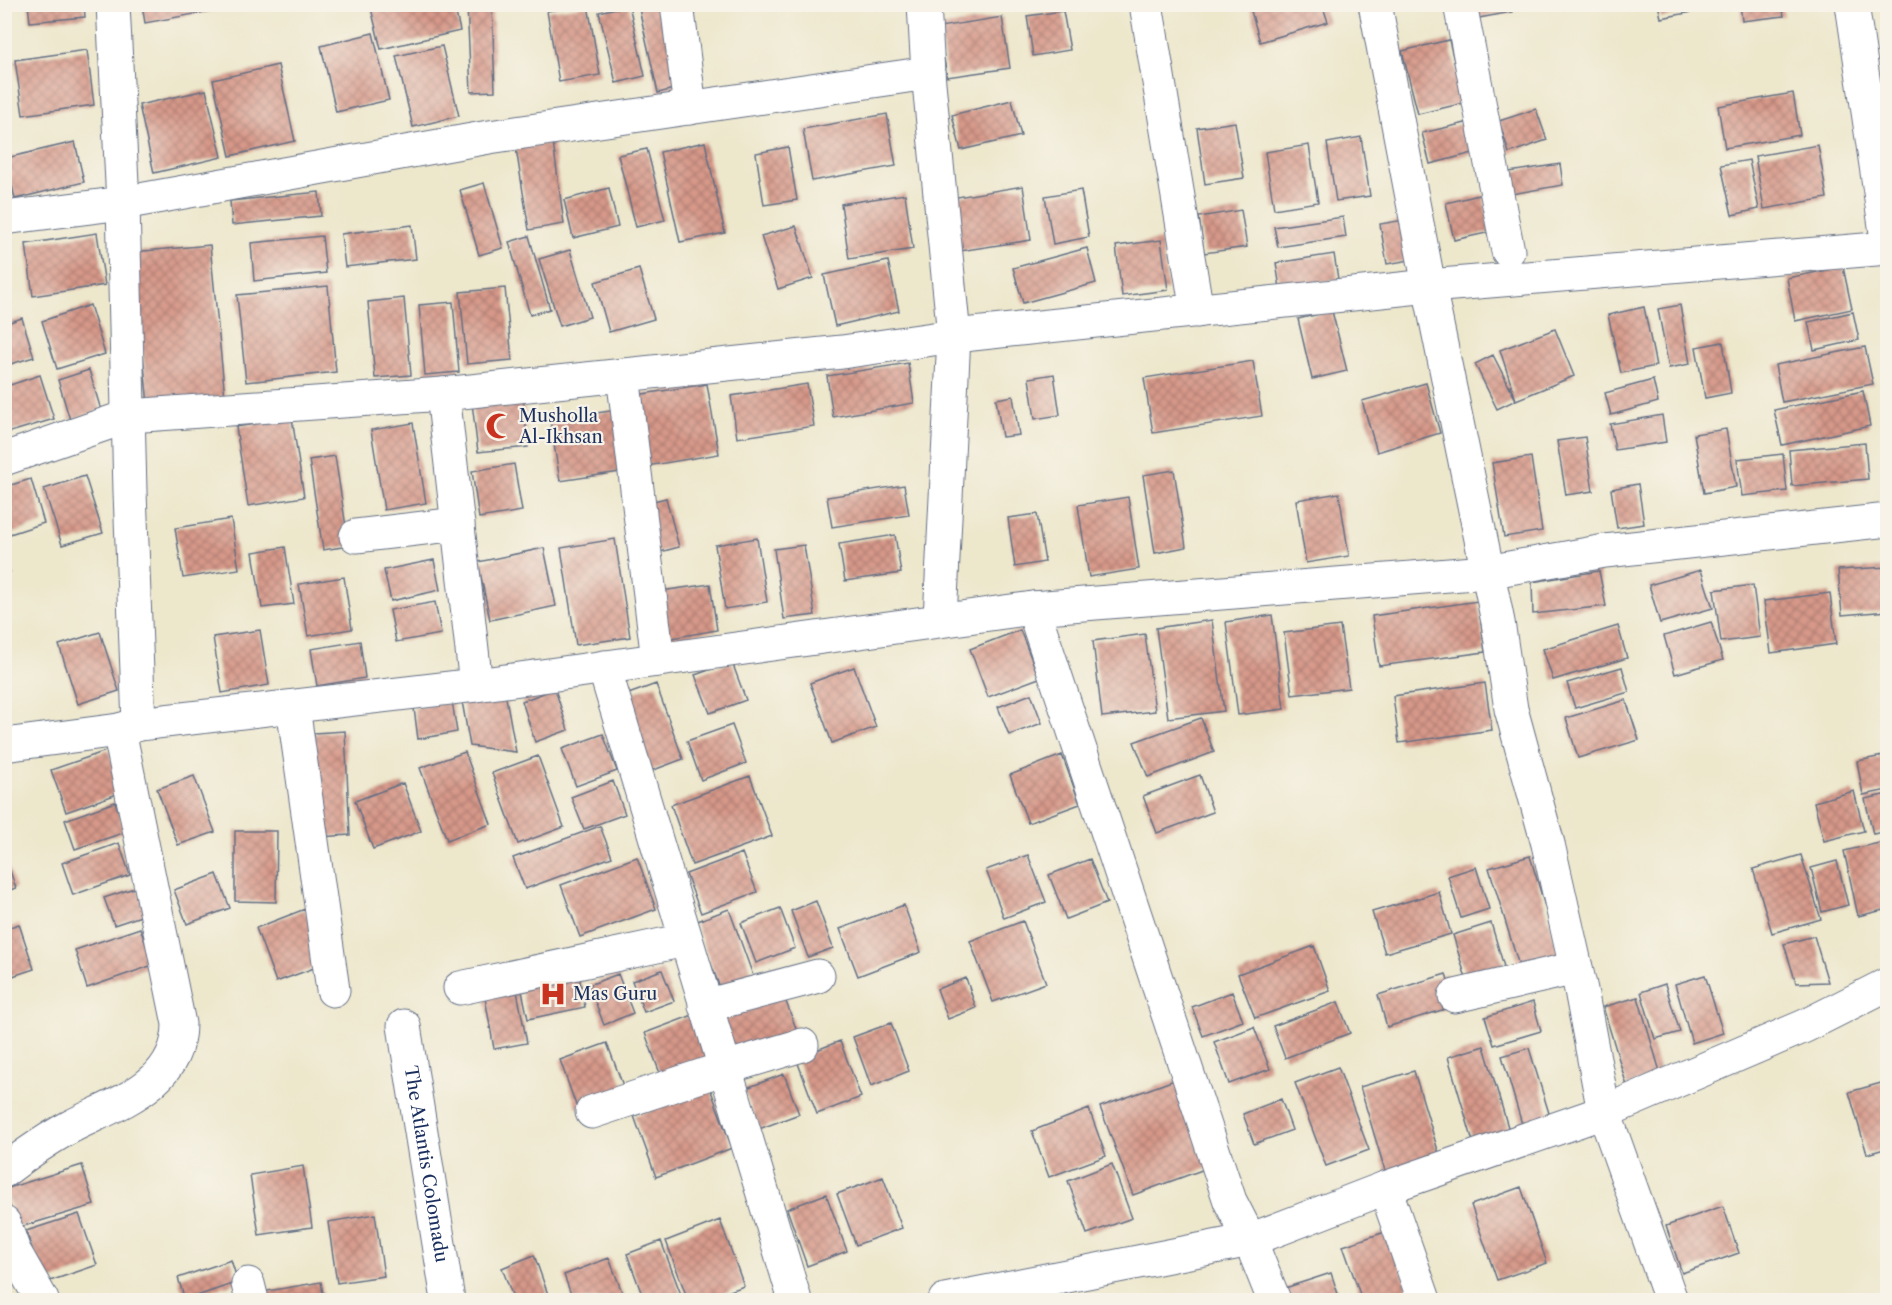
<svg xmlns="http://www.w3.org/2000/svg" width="1892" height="1305" viewBox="0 0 1892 1305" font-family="'Libre Caslon Text',serif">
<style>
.building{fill:url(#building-cross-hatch)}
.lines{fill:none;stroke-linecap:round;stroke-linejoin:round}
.minor-casing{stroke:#646f84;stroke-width:35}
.minor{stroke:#fff;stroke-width:33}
.labels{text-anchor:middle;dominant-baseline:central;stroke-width:4.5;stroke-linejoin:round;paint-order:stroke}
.poi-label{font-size:18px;fill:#1b2f5e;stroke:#f7f3e8;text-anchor:start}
.street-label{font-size:18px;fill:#1b2f5e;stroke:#f7f3e8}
</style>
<defs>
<pattern id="building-cross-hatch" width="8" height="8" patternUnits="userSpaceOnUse" patternTransform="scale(1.5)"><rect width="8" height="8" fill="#d79989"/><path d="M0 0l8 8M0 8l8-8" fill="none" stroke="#ae7d73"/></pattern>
</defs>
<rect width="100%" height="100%" fill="#f7f3e8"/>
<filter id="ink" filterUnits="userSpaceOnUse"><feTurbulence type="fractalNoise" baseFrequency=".0167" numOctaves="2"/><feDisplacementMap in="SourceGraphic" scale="12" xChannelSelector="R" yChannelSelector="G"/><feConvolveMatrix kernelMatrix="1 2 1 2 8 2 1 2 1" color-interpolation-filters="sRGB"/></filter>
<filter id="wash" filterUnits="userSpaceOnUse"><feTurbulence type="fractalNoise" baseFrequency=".008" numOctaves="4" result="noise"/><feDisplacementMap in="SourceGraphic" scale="24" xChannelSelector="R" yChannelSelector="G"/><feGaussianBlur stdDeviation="1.35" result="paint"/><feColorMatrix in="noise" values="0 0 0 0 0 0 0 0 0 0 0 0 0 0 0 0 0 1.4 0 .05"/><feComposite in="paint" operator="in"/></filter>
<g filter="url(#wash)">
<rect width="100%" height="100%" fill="#ede7cc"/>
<g id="blocks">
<path class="building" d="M 28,4 L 84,4 L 85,17 L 30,22 Z
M 142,4 L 216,4 L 217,10 L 145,23 Z
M 370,4 L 454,4 L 460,31 L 381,49 Z
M 467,4 L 492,4 L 495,91 L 471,92 Z
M 638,4 L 663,4 L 682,87 L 658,93 Z
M 1170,4 L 1200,4 L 1200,7 L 1170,6 Z
M 1249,4 L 1322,4 L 1328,22 L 1260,42 Z
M 1471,4 L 1511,4 L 1512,12 L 1473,19 Z
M 1658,4 L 1718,4 L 1718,7 L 1661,18 Z
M 1740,4 L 1782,4 L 1784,16 L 1742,21 Z
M 588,5 L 600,75 L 559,82 L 547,11 Z
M 629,5 L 645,76 L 616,83 L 599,12 Z
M 1063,11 L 1070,50 L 1033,56 L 1027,16 Z
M 1002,17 L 1010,68 L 947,77 L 939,27 Z
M 373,33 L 389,100 L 336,112 L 321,46 Z
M 1449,40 L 1464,103 L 1418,114 L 1402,51 Z
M 442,46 L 459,116 L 413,127 L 396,56 Z
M 87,50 L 94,105 L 23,115 L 15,60 Z
M 278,65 L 295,141 L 230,156 L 213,80 Z
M 206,90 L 222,157 L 154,173 L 139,105 Z
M 1793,93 L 1800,135 L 1725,148 L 1718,106 Z
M 1012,100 L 1021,136 L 961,150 L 952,115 Z
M 1536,109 L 1547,140 L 1509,153 L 1499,121 Z
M 887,114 L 896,166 L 812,181 L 803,129 Z
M 1235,122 L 1244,178 L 1205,184 L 1197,128 Z
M 1470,122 L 1477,152 L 1430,164 L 1422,133 Z
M 1361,137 L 1370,196 L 1336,201 L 1327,143 Z
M 75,142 L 84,182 L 15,199 L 6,158 Z
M 553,142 L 564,224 L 529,230 L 516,148 Z
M 705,142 L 725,233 L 680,242 L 660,152 Z
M 1309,145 L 1318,202 L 1274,209 L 1265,152 Z
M 1818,145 L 1827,198 L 1764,209 L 1755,156 Z
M 788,147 L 797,200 L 764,205 L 756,153 Z
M 647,149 L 665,220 L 636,227 L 618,155 Z
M 1749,160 L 1759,209 L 1732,215 L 1721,165 Z
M 1560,164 L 1563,185 L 1506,195 L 1502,173 Z
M 484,183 L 503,248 L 479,255 L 460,190 Z
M 1023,186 L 1031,240 L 960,251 L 951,198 Z
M 609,188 L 618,227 L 573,238 L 564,200 Z
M 1081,190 L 1089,237 L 1053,244 L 1045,196 Z
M 319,192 L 321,216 L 232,225 L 230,201 Z
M 905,194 L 913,249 L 849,259 L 841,204 Z
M 1483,194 L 1491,232 L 1454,240 L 1446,203 Z
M 1241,210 L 1247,247 L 1204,253 L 1199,217 Z
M 1343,217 L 1346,237 L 1278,247 L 1274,227 Z
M 1410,219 L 1417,259 L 1387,264 L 1380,224 Z
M 412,225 L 416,259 L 345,267 L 341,234 Z
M 796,226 L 813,278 L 778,289 L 761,236 Z
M 97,233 L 105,285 L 33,296 L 26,244 Z
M 322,236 L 326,273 L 254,281 L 251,243 Z
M 529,236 L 550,309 L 530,315 L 509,242 Z
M 1161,240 L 1168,290 L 1122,296 L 1116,246 Z
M 210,245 L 225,397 L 148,405 L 133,252 Z
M 1087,248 L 1096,283 L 1023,303 L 1013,268 Z
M 570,250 L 590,317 L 560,326 L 539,259 Z
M 1334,254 L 1338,279 L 1280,288 L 1276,263 Z
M 888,261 L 899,311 L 835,326 L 824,275 Z
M 1843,267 L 1852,309 L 1795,321 L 1787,278 Z
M 639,269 L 654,319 L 609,332 L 595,282 Z
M 4,271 L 11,306 L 4,307 Z
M 328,286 L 336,372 L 246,382 L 237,295 Z
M 505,288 L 512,360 L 467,364 L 460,292 Z
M 404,298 L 411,375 L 375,378 L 368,302 Z
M 453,302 L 459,372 L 425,375 L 419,305 Z
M 90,305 L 105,354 L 57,369 L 42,321 Z
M 1680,305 L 1690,364 L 1669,368 L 1658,309 Z
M 1644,307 L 1656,366 L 1621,373 L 1608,315 Z
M 1332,311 L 1347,371 L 1312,379 L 1298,319 Z
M 1853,312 L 1859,340 L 1814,350 L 1808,322 Z
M 22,318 L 34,357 L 4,366 L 4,324 Z
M 1555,329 L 1574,376 L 1516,400 L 1500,350 Z
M 1723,342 L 1731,393 L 1705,398 L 1696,347 Z
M 1865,347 L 1873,384 L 1782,402 L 1775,365 Z
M 1493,355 L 1516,400 L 1497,409 L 1475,364 Z
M 1253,361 L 1262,416 L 1153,433 L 1144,378 Z
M 908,363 L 914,403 L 833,417 L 827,376 Z
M 89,370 L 101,410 L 70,420 L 58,380 Z
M 1054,374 L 1060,415 L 1035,419 L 1029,378 Z
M 40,375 L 54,419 L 7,433 L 4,387 Z
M 1653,380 L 1658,402 L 1611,415 L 1605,393 Z
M 1426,383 L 1440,433 L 1377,452 L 1362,401 Z
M 707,384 L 719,454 L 641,467 L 630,396 Z
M 807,384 L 814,426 L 737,438 L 731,396 Z
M 1863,391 L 1870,426 L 1782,445 L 1774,410 Z
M 1013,396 L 1019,435 L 1002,437 L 996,399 Z
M 523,397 L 528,447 L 478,452 L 472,403 Z
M 623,409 L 633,470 L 560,481 L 550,420 Z
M 1662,415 L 1666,442 L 1615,450 L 1610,424 Z
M 292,418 L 304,497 L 248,506 L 236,427 Z
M 413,423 L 426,503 L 384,510 L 371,430 Z
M 1726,429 L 1736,487 L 1704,493 L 1694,434 Z
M 1585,437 L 1593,491 L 1566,495 L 1557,441 Z
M 1865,443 L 1868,479 L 1792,486 L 1789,450 Z
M 1783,454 L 1787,491 L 1742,496 L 1737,459 Z
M 335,456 L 349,546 L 323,550 L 309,460 Z
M 1531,457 L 1542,531 L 1504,537 L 1492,463 Z
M 514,464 L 522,511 L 479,518 L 472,471 Z
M 1174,470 L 1186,547 L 1155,553 L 1143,475 Z
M 85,476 L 103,533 L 62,545 L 44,489 Z
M 31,479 L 44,523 L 10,534 L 4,516 L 4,487 Z
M 1638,484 L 1644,524 L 1617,528 L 1611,489 Z
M 904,485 L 909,515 L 832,527 L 827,497 Z
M 1339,493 L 1349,556 L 1306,563 L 1296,500 Z
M 1128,497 L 1139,569 L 1089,577 L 1078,505 Z
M 666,498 L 679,547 L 653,554 L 641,504 Z
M 1037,514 L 1045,562 L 1015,567 L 1008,518 Z
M 231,519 L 239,569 L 183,578 L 175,528 Z
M 895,535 L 901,573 L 845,581 L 839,544 Z
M 757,538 L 767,602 L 725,609 L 715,545 Z
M 615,539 L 630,637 L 576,645 L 561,548 Z
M 804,545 L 815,615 L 784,619 L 774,549 Z
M 285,547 L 294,604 L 262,608 L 253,552 Z
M 544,548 L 556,606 L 490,620 L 478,562 Z
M 4,555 L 10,572 L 4,574 Z
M 434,560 L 440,590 L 391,601 L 384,570 Z
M 1888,567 L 1888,611 L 1842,615 L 1838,570 Z
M 1701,570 L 1713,608 L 1660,623 L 1649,585 Z
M 1599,571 L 1606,606 L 1533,614 L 1532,582 Z
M 344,577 L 352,629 L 308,636 L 299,584 Z
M 710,584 L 717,630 L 661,640 L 654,592 Z
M 1753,585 L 1760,637 L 1721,642 L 1714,590 Z
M 1830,593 L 1836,644 L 1771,653 L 1764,601 Z
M 1478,601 L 1485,652 L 1379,666 L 1372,616 Z
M 435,602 L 441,634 L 396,642 L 390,610 Z
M 1272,615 L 1284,709 L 1238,715 L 1226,622 Z
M 1212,620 L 1224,711 L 1168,718 L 1156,628 Z
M 1711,622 L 1723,660 L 1675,674 L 1664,636 Z
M 1340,626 L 1349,688 L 1292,695 L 1284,633 Z
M 1618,626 L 1627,658 L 1553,680 L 1543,649 Z
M 260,630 L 269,685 L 222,693 L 213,637 Z
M 1020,630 L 1039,678 L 988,697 L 970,649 Z
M 100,632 L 119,691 L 78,704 L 59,645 Z
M 1145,634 L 1155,711 L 1102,717 L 1093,641 Z
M 360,641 L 365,678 L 317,686 L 311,649 Z
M 732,662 L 746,700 L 710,713 L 695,675 Z
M 854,667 L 876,727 L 832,743 L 810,683 Z
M 1622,667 L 1629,692 L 1575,708 L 1567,683 Z
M 1485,683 L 1492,730 L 1399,743 L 1393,696 Z
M 656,684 L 683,759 L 651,771 L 623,696 Z
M 555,689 L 568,730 L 535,742 L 522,701 Z
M 505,692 L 516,752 L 470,746 L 462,701 Z
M 1031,694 L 1042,723 L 1009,735 L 998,707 Z
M 1626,700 L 1639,740 L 1578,758 L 1566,718 Z
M 452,701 L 457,732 L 418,739 L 414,708 Z
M 1201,718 L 1214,752 L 1148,777 L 1134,742 Z
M 732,725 L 746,763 L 701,780 L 687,741 Z
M 345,731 L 350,835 L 319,837 L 314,733 Z
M 603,734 L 617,771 L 576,786 L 562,749 Z
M 109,750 L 123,792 L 66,812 L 51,770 Z
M 465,752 L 491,824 L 447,840 L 420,768 Z
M 1062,755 L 1080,804 L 1028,823 L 1010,775 Z
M 1888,755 L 1888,790 L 1863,795 L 1857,761 Z
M 538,756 L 564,827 L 518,844 L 492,773 Z
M 1200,775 L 1213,812 L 1157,833 L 1143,796 Z
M 194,776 L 215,832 L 178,845 L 157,789 Z
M 750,776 L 772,836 L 692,865 L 671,805 Z
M 613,781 L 625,814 L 584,829 L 571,797 Z
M 403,783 L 421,831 L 373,849 L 355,801 Z
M 1854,791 L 1864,831 L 1824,841 L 1814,802 Z
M 1888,794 L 1888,831 L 1873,834 L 1865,799 Z
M 115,802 L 126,832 L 75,849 L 65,820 Z
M 600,826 L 612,857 L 525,889 L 513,858 Z
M 235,831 L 277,831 L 276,902 L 235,901 Z
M 1888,841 L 1888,909 L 1858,916 L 1844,851 Z
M 119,843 L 130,875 L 73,895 L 62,863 Z
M 742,853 L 757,892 L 701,913 L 686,874 Z
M 4,854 L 16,888 L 4,892 Z
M 1028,855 L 1046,902 L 1004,918 L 986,870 Z
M 1801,855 L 1821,919 L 1772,933 L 1753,869 Z
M 1530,856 L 1560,957 L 1520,969 L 1489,868 Z
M 637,857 L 656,909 L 580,937 L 561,885 Z
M 1090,859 L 1107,903 L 1066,919 L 1049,875 Z
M 1837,861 L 1848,905 L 1822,912 L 1811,868 Z
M 1476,867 L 1489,909 L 1461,918 L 1448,876 Z
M 217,874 L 230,908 L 187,924 L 174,890 Z
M 137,887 L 147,914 L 114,925 L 104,898 Z
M 1439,892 L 1451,934 L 1385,953 L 1372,912 Z
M 816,901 L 833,948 L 808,957 L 791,911 Z
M 904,905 L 921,952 L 858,976 L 840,929 Z
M 780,908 L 795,948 L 756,963 L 741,923 Z
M 305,909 L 325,964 L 276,982 L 256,928 Z
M 729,909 L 755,981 L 722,993 L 695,922 Z
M 1023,921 L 1046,983 L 993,1002 L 970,941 Z
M 1491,923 L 1505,970 L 1467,982 L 1453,935 Z
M 19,924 L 34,969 L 4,979 L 4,929 Z
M 140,928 L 153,965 L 87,988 L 75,950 Z
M 1814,936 L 1828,982 L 1796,983 L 1784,944 Z
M 1314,946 L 1330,991 L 1255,1018 L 1238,974 Z
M 578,970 L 585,1007 L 528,1019 L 520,982 Z
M 662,970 L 674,1001 L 644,1012 L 632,981 Z
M 618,974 L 633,1013 L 604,1025 L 589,985 Z
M 1446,974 L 1455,1006 L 1387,1027 L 1378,995 Z
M 1705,975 L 1723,1033 L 1692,1043 L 1675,984 Z
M 966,978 L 976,1008 L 948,1019 L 937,989 Z
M 1665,984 L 1680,1032 L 1655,1039 L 1641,992 Z
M 516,986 L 527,1043 L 494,1049 L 484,992 Z
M 782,991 L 800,1039 L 731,1064 L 713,1017 Z
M 1232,992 L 1243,1021 L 1203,1036 L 1192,1007 Z
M 1638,997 L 1661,1075 L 1627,1086 L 1603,1007 Z
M 1338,1002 L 1350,1033 L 1285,1058 L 1273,1026 Z
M 1533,1002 L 1541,1031 L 1494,1045 L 1485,1017 Z
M 693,1015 L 713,1070 L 665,1087 L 645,1033 Z
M 891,1023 L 909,1071 L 871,1086 L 853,1037 Z
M 1254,1027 L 1270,1069 L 1229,1084 L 1214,1042 Z
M 840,1041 L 861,1097 L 817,1114 L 796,1058 Z
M 607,1043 L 625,1091 L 577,1108 L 560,1060 Z
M 1484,1046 L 1510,1134 L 1474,1145 L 1448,1057 Z
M 1529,1048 L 1552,1123 L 1524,1131 L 1502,1056 Z
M 1338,1067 L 1369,1150 L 1326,1166 L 1295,1083 Z
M 1414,1071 L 1440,1157 L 1386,1174 L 1360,1087 Z
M 784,1074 L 799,1114 L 759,1129 L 744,1089 Z
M 1180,1078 L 1213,1166 L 1133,1195 L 1100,1107 Z
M 1888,1081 L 1888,1148 L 1867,1154 L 1849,1092 Z
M 710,1088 L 732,1148 L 656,1177 L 634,1116 Z
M 1281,1099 L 1292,1130 L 1254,1144 L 1243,1114 Z
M 1089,1109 L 1106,1156 L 1049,1177 L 1032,1131 Z
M 1112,1164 L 1132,1218 L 1087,1234 L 1068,1181 Z
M 82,1165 L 94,1205 L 17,1228 L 5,1189 Z
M 303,1166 L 312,1227 L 259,1235 L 250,1175 Z
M 883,1177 L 902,1228 L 856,1245 L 837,1194 Z
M 1521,1187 L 1547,1263 L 1497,1280 L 1471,1205 Z
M 826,1194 L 847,1251 L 807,1266 L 787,1209 Z
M 1723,1206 L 1739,1253 L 1682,1273 L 1666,1226 Z
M 79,1214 L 97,1265 L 44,1283 L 26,1231 Z
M 375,1214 L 384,1276 L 337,1283 L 328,1222 Z
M 720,1220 L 744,1286 L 705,1300 L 688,1300 L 666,1241 Z
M 1388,1231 L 1412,1300 L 1362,1300 L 1343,1246 Z
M 661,1241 L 683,1300 L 644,1300 L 627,1254 Z
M 534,1255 L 550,1300 L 514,1300 L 502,1268 Z
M 609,1258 L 625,1300 L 573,1300 L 564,1275 Z
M 231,1260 L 238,1282 L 185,1300 L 178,1278 Z
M 1331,1273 L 1340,1300 L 1286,1300 L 1282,1289 Z
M 321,1282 L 324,1300 L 269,1300 L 267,1291 Z"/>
</g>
</g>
<g filter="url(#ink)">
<use href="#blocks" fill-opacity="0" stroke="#646f84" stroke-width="1.5"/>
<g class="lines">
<g class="minor-casing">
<g id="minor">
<path d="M 113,4 L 123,203 L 130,492 L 139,724"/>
<path d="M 677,4 L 690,108"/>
<path d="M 924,4 L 928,73"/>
<path d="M 1146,4 L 1197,311"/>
<path d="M 1375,4 L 1429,286 L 1498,622 L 1511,709 L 1548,844 L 1581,990 L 1604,1112 L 1671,1300"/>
<path d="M 1460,4 L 1508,251"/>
<path d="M 1852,4 L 1888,246"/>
<path d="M 4,218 L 123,203 L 489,137 L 928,73 L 954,336 L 940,619"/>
<path d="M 623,375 L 658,660"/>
<path d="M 443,394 L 476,685"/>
<path d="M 4,459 L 129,416 L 443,394 L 842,352 L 954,336 L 1429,286 L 1888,248"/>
<path d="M 356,536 L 458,524"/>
<path d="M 1033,608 L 1230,1201 L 1250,1240 L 1274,1300"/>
<path d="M 604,667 L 795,1300"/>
<path d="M 293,707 L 333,990"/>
<path d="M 4,745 L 119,730 L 139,724 L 476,685 L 1033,608 L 1487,572 L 1605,551 L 1888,520"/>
<path d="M 460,988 L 685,940"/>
<path d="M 1455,996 L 1576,968"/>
<path d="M 705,1006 L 818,976"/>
<path id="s1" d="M 404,1026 L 448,1300"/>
<path d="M 592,1112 L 725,1068 L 802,1045"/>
<path d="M 4,1171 C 25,1155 46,1140 70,1127 C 116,1103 179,1086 179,1024 L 119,730"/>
<path d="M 1385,1188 L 1424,1300"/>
<path d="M 4,1223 L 14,1251 L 42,1300"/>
<path d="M 248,1284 L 252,1300"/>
<path d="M 945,1300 L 1250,1240 L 1385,1188 L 1604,1112 L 1805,1026 L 1888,984"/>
</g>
</g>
<use href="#minor" class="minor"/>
</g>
</g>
<defs>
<g id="mosque-bare" transform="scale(2.07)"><path d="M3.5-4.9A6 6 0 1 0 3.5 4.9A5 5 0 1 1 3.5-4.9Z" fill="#c8321e" stroke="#f7f3e8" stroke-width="2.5" paint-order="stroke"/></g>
<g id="hospital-bare" transform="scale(2.07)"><path d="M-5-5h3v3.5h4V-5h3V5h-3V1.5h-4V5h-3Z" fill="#c8321e" stroke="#f7f3e8" stroke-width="2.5" paint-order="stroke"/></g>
</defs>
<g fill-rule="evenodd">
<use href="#mosque-bare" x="499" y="426"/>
<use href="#hospital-bare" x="553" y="994"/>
</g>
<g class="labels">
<g class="poi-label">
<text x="519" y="416">Musholla<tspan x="519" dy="21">Al-Ikhsan</tspan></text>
<text x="573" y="994">Mas Guru</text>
</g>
<g class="street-label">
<text stroke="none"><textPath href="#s1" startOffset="140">The Atlantis Colomadu</textPath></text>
</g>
</g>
<rect width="1892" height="1305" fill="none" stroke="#f7f3e8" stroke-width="24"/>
</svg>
